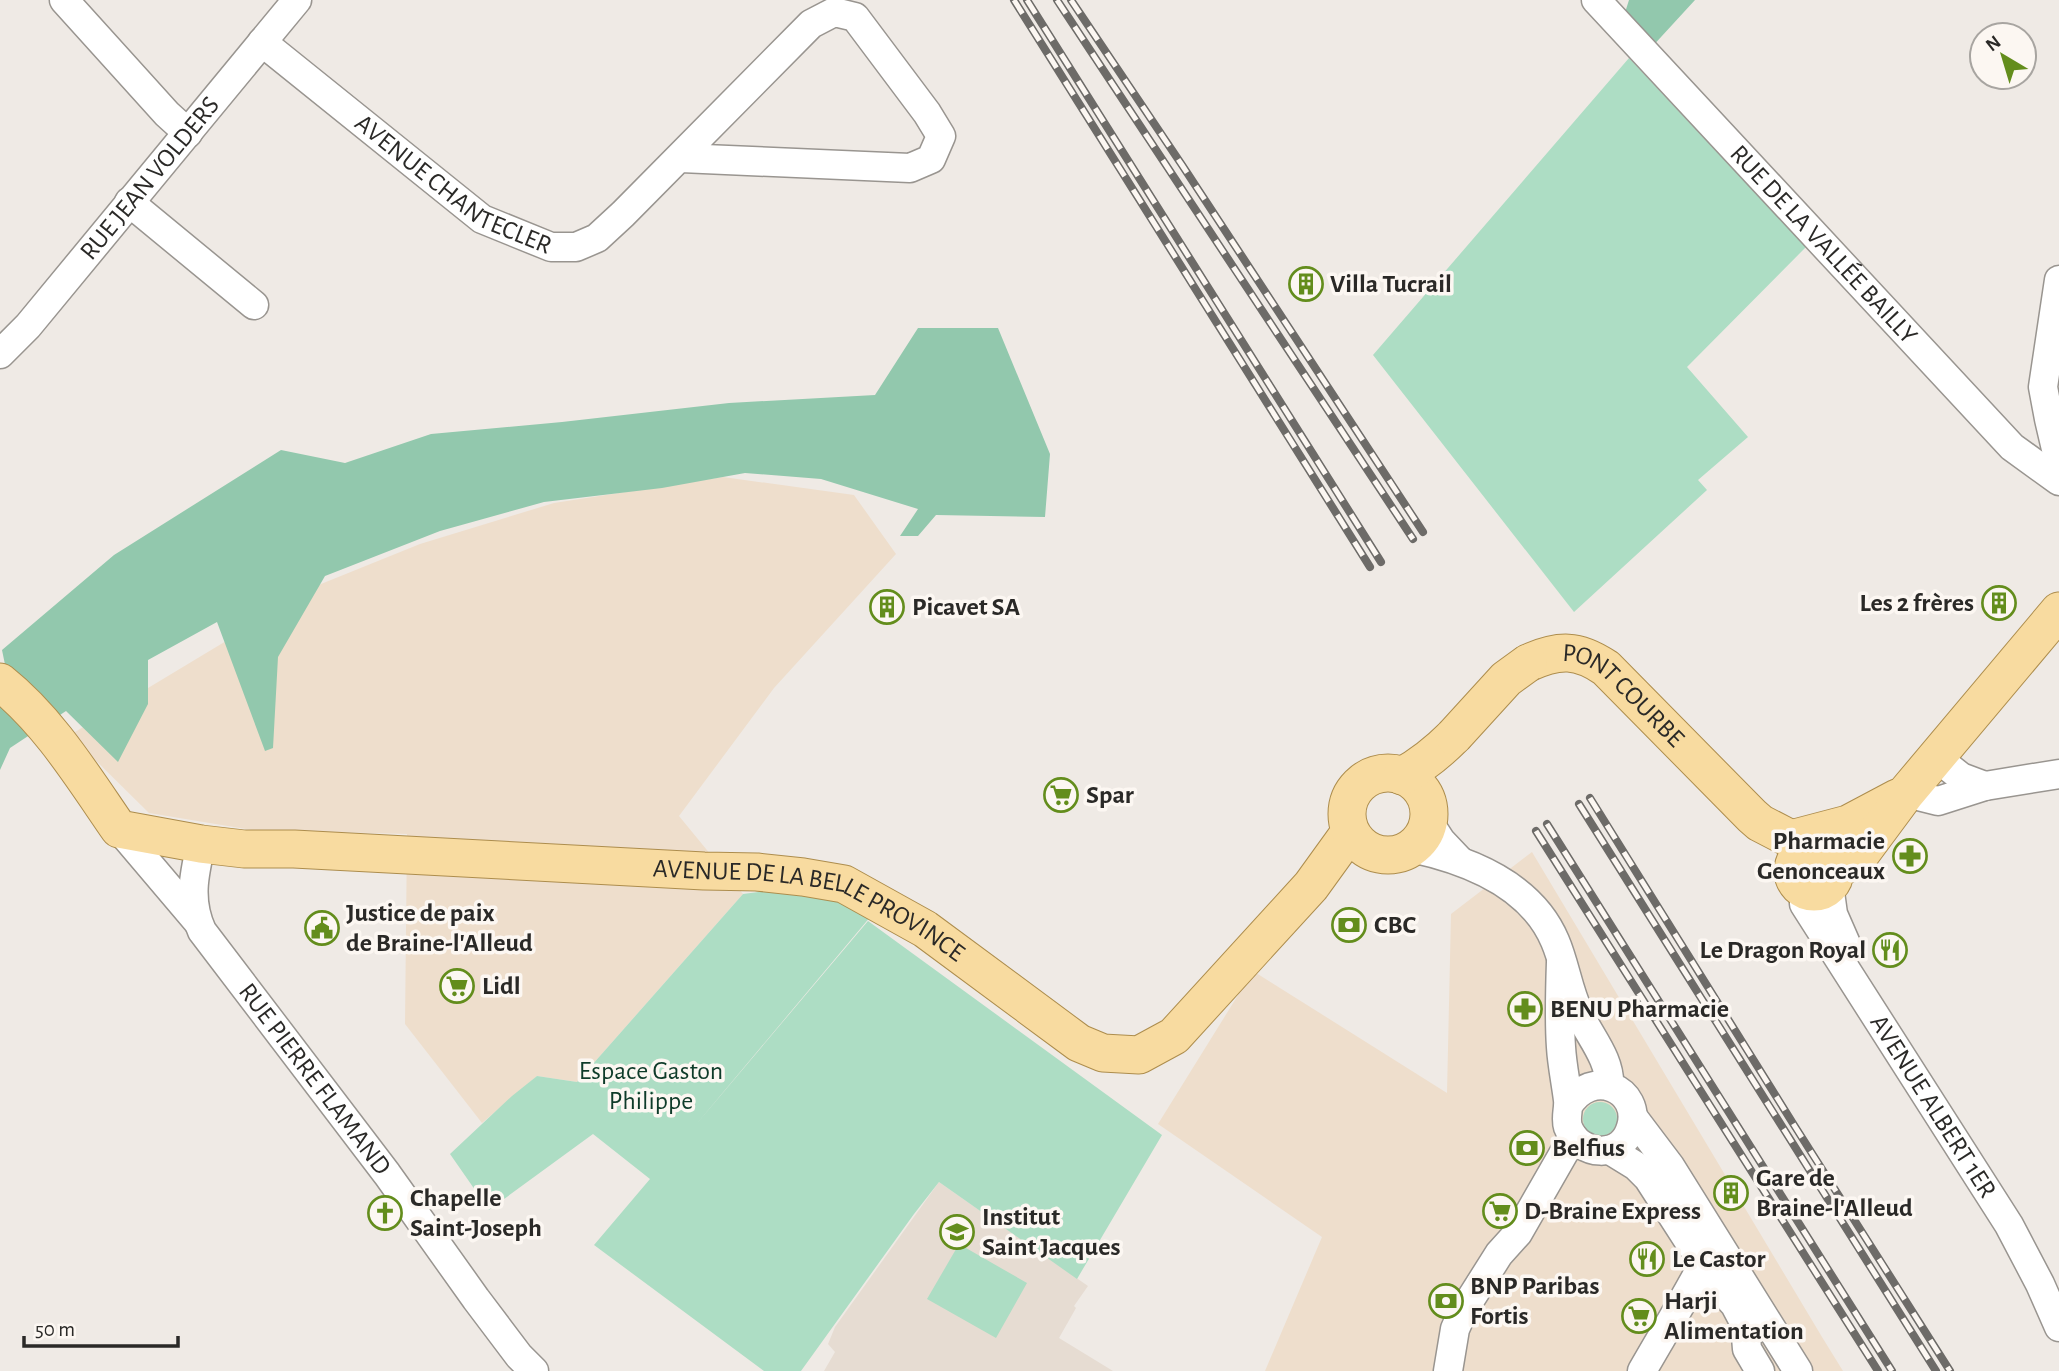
<svg xmlns="http://www.w3.org/2000/svg" width="2059" height="1371" viewBox="0 0 2059 1371" font-family="'Alegreya Sans',sans-serif">
<style>
.commercial{fill:#eedecc}
.built{fill:#e6dcd2}
.green{fill:#adddc4}
.forest{fill:#92c8ad}
.lines{fill:none;stroke-linecap:round;stroke-linejoin:round}
.minor-casing{stroke:#999590;stroke-width:31}
.major-casing{stroke:#ad8d4d;stroke-width:39}
.minor{stroke:#fff;stroke-width:28}
.major{stroke:#f8dba0;stroke-width:37}
.rail-casing{stroke:#6d6b68;stroke-width:8}
.rail{stroke:#fcf7f2;stroke-width:5;stroke-dasharray:16;stroke-linecap:butt}
.major-bridge-casing{stroke:#ad8d4d;stroke-width:39;stroke-linecap:butt}
.major-bridge{stroke:#f8dba0;stroke-width:37}
.labels{text-anchor:middle;dominant-baseline:central;stroke-width:7;stroke-linejoin:round;paint-order:stroke}
.street-label{font-size:26px;fill:#2a2927;stroke:#fcf7f2}
.poi-label{font-size:26px;font-weight:bold;fill:#2a2927;stroke:#fcf7f2;text-anchor:start}
.park-label{font-size:26px;fill:#0e3b29;stroke:#fcf7f2}
</style>
<rect width="100%" height="100%" fill="#efeae5"/>
<path class="commercial" d="M 723,477 L 854,495 L 896,554 L 774,688 L 679,816 L 743,894 L 577,1082 L 537,1076 L 482,1123 L 405,1024 L 407,834 L 252,830 L 149,813 L 70,735 L 321,584 L 420,544 L 554,503 Z
M 1532,852 L 1822,1337 L 1843,1371 L 1265,1371 L 1322,1237 L 1158,1124 L 1253,971 L 1447,1093 L 1451,914 Z"/>
<path class="built" d="M 939,1182 L 1088,1286 L 1074,1306 L 1076,1308 L 1059,1338 L 1113,1371 L 824,1371 L 835,1352 L 828,1344 L 835,1327 Z"/>
<path class="green" d="M 1629,58 L 1806,247 L 1687,367 L 1748,437 L 1698,480 L 1707,490 L 1574,612 L 1373,355 Z
M 813,885 L 871,916 L 694,1127 L 868,921 L 1162,1135 L 1077,1279 L 939,1182 L 914,1214 L 801,1371 L 764,1371 L 594,1245 L 650,1179 L 593,1134 L 489,1210 L 450,1154 L 512,1096 L 537,1076 L 577,1082 L 743,894 Z
M1583 1119a17 17 0 1 1 34 0a17 17 0 1 1-34 0Z
M 959,1244 L 1027,1283 L 996,1338 L 927,1299 Z"/>
<path class="forest" d="M 1629,0 L 1695,0 L 1650,49 L 1622,22 Z
M 918,328 L 998,328 L 1050,454 L 1045,517 L 936,515 L 918,536 L 900,536 L 918,509 L 821,479 L 745,473 L 662,488 L 544,502 L 440,531 L 325,576 L 278,657 L 273,748 L 265,751 L 217,622 L 148,660 L 148,704 L 118,762 L 66,711 L 10,748 L 0,770 L 0,686 L 9,684 L 2,650 L 114,555 L 281,450 L 345,463 L 431,434 L 562,422 L 729,403 L 875,395 Z"/>
<g class="lines">
<g class="minor-casing">
<g id="minor">
<path d="M 64,0 L 167,114 L 188,133"/>
<path id="s1" d="M 1596,0 L 2012,447 L 2059,481"/>
<path id="s2" d="M 262,42 L 482,219 L 551,247 L 576,247 L 597,238 L 623,214 L 811,24 L 834,12 L 855,17 L 927,113 L 941,136 L 931,159 L 910,168 L 681,158"/>
<path d="M 129,202 L 254,305"/>
<path d="M 2059,280 L 2043,387 L 2049,419 L 2059,462"/>
<path id="s3" d="M 0,354 L 28,326 L 297,0"/>
<path d="M 1937,758 L 1961,777 L 1985,786"/>
<path d="M 1906,793 L 1938,801 L 1985,786 L 2059,774"/>
<path d="M 1428,821 L 1441,841 L 1459,860"/>
<path d="M 119,829 L 197,921"/>
<path id="s4" d="M 201,844 C 194,875 188,900 202,931 L 387,1174 L 476,1299 L 519,1356 L 534,1371"/>
<path d="M 1412,848 C 1468,860 1531,884 1555,941 C 1565,964 1568,990 1579,1013 C 1589,1036 1611,1059 1609,1086"/>
<path d="M 1829,885 L 1833,914 L 1847,946"/>
<path id="s5" d="M 1804,890 L 1804,904 L 2009,1225 L 2040,1284 L 2059,1327"/>
<path d="M 1561,962 C 1560,991 1559,1019 1561,1047 C 1562,1065 1566,1083 1568,1100 C 1569,1109 1565,1118 1568,1127 C 1579,1157 1622,1160 1631,1127 C 1642,1090 1592,1066 1568,1106"/>
<path d="M 1633,1117 L 1670,1166 L 1798,1371"/>
<path d="M 1610,1150 L 1636,1166 L 1648,1178 L 1717,1285 L 1735,1305 L 1745,1324 L 1747,1349 L 1760,1371"/>
<path d="M 1448,1371 L 1455,1329 L 1463,1311 L 1499,1254 L 1518,1233 L 1573,1137"/>
<path d="M 1642,1371 C 1665,1331 1689,1292 1710,1251"/>
</g>
</g>
<g class="major-casing">
<g id="major">
<path id="s6" d="M 1528,663 C 1559,649 1578,649 1606,668 L 1752,816 L 1760,823 L 1791,839 L 1802,854"/>
<path id="s7" d="M 0,682 C 49,721 83,777 119,829 L 201,844 L 244,849 L 294,849 L 704,871 L 757,872 L 803,877 L 844,884 L 925,929 L 1079,1043 L 1103,1053 L 1139,1055 L 1174,1036 L 1311,886 L 1350,832"/>
<circle cx="1388" cy="814" r="41"/>
<path d="M 1402,776 C 1422,765 1438,752 1454,736"/>
<path d="M 1791,839 L 1848,824 L 1897,798"/>
<circle cx="1814" cy="871" r="21"/>
<path d="M 1835,871 L 1860,855 L 1906,793 L 2059,611"/>
</g>
</g>
<use href="#minor" class="minor"/>
<use href="#major" class="major"/>
<g class="rail-casing">
<path id="rail" d="M 1014,0 L 1370,567
M 1027,0 L 1381,562
M 1057,0 L 1413,539
M 1071,0 L 1182,165 L 1423,532
M 1590,798 L 1794,1125 L 1950,1371
M 1579,804 L 1936,1371
M 1547,824 L 1892,1371
M 1536,831 L 1878,1371"/>
</g>
<use href="#rail" class="rail"/>
<g class="major-bridge-casing">
<path id="major-bridge" d="M 1454,736 L 1506,679 L 1528,663"/>
</g>
<use href="#major-bridge" class="major-bridge"/>
</g>
<defs>
<g id="building-ring" transform="scale(1.75)"><circle r="9.5" fill="#fcf7f2" stroke="#638d1c" stroke-width="1.5"/><path d="M-4-6H4V6H1V3H-1V6H-4ZM-2.5-4.3h1.7v1.8h-1.7ZM.8-4.3h1.7v1.8H.8ZM-2.5-1h1.7V.8h-1.7ZM.8-1h1.7V.8H.8Z" fill="#638d1c"/></g>
<g id="supermarket-ring" transform="scale(1.75)"><circle r="9.5" fill="#fcf7f2" stroke="#638d1c" stroke-width="1.5"/><path d="M-6-5.5h2.5l.6 2H6L4.5 2H-2.5L-4.4-4H-6ZM-1.5 3.2a1.3 1.3 0 1 0 .1 0ZM3 3.2a1.3 1.3 0 1 0 .1 0Z" fill="#638d1c"/></g>
<g id="pharmacy-ring" transform="scale(1.75)"><circle r="9.5" fill="#fcf7f2" stroke="#638d1c" stroke-width="1.5"/><path d="M-2-6h4v4h4v4h-4v4h-4v-4h-4v-4h4Z" fill="#638d1c"/></g>
<g id="bank-ring" transform="scale(1.75)"><circle r="9.5" fill="#fcf7f2" stroke="#638d1c" stroke-width="1.5"/><path d="M-6-4H6V4H-6ZM0-2.3a2.3 2.3 0 1 0 0 4.6a2.3 2.3 0 1 0 0-4.6Z" fill="#638d1c"/></g>
<g id="civic-ring" transform="scale(1.75)"><circle r="9.5" fill="#fcf7f2" stroke="#638d1c" stroke-width="1.5"/><path d="M-.6-6.5H3V-4.5H.6V-3L4-1V1h2V6H-6V1h2V-1L-.6-3ZM-1.2 2.5V6h2.4V2.5Z" fill="#638d1c"/></g>
<g id="restaurant-ring" transform="scale(1.75)"><circle r="9.5" fill="#fcf7f2" stroke="#638d1c" stroke-width="1.5"/><path d="M-5-6h1v4h1v-4h1v4h1v-4h1v5L-1.5 .5V6h-2V.5L-5-1ZM5-6V6H3V1.5H1.5Q1.5-4 5-6Z" fill="#638d1c"/></g>
<g id="church-ring" transform="scale(1.75)"><circle r="9.5" fill="#fcf7f2" stroke="#638d1c" stroke-width="1.5"/><path d="M-1.2-6h2.4v3.5h3.3v2.4h-3.3V6h-2.4V-.1h-3.3v-2.4h3.3Z" fill="#638d1c"/></g>
<g id="school-ring" transform="scale(1.75)"><circle r="9.5" fill="#fcf7f2" stroke="#638d1c" stroke-width="1.5"/><path d="M0-5L7-2L0 1L-7-2ZM-4 1L0 2.5L4 1V4Q0 6-4 4Z" fill="#638d1c"/></g>
</defs>
<g fill-rule="evenodd">
<use href="#building-ring" x="1306" y="284"/>
<use href="#building-ring" x="1999" y="603"/>
<use href="#building-ring" x="887" y="607"/>
<use href="#supermarket-ring" x="1061" y="795"/>
<use href="#pharmacy-ring" x="1910" y="856"/>
<use href="#bank-ring" x="1349" y="925"/>
<use href="#civic-ring" x="322" y="928"/>
<use href="#restaurant-ring" x="1890" y="950"/>
<use href="#supermarket-ring" x="457" y="986"/>
<use href="#pharmacy-ring" x="1525" y="1009"/>
<use href="#bank-ring" x="1527" y="1148"/>
<use href="#building-ring" x="1731" y="1193"/>
<use href="#supermarket-ring" x="1500" y="1211"/>
<use href="#church-ring" x="385" y="1213"/>
<use href="#school-ring" x="957" y="1232"/>
<use href="#restaurant-ring" x="1647" y="1259"/>
<use href="#bank-ring" x="1446" y="1301"/>
<use href="#supermarket-ring" x="1639" y="1316"/>
</g>
<g class="labels">
<g class="street-label">
<text stroke="none"><textPath href="#s3" startOffset="231">RUE JEAN VOLDERS</textPath></text>
<text stroke="none"><textPath href="#s2" startOffset="240">AVENUE CHANTECLER</textPath></text>
<text stroke="none"><textPath href="#s1" startOffset="334">RUE DE LA VALLÉE BAILLY</textPath></text>
<text stroke="none"><textPath href="#s6" startOffset="112">PONT COURBE</textPath></text>
<text stroke="none"><textPath href="#s7" startOffset="891">AVENUE DE LA BELLE PROVINCE</textPath></text>
<text stroke="none"><textPath href="#s4" startOffset="275">RUE PIERRE FLAMAND</textPath></text>
<text stroke="none"><textPath href="#s5" startOffset="254">AVENUE ALBERT 1ER</textPath></text>
</g>
<g class="poi-label">
<text x="1330" y="284">Villa Tucrail</text>
<text x="1974" y="603" text-anchor="end">Les 2 frères</text>
<text x="912" y="607">Picavet SA</text>
<text x="1086" y="795">Spar</text>
<text x="1885" y="841" text-anchor="end">Pharmacie<tspan x="1885" dy="30">Genonceaux</tspan></text>
<text x="346" y="913">Justice de paix<tspan x="346" dy="30">de Braine-l'Alleud</tspan></text>
<text x="1374" y="925">CBC</text>
<text x="1866" y="950" text-anchor="end">Le Dragon Royal</text>
<text x="482" y="986">Lidl</text>
<text x="1550" y="1009">BENU Pharmacie</text>
<text x="1552" y="1148">Belfius</text>
<text x="1756" y="1178">Gare de<tspan x="1756" dy="30">Braine-l'Alleud</tspan></text>
<text x="410" y="1198">Chapelle<tspan x="410" dy="30">Saint-Joseph</tspan></text>
<text x="1524" y="1211">D-Braine Express</text>
<text x="982" y="1217">Institut<tspan x="982" dy="30">Saint Jacques</tspan></text>
<text x="1672" y="1259">Le Castor</text>
<text x="1470" y="1286">BNP Paribas<tspan x="1470" dy="30">Fortis</tspan></text>
<text x="1664" y="1301">Harji<tspan x="1664" dy="30">Alimentation</tspan></text>
</g>
<g class="park-label">
<text x="651" y="1071">Espace Gaston<tspan x="651" dy="30">Philippe</tspan></text>
</g>
</g>
<g transform="translate(2003 56) rotate(322)"><circle r="33" fill="#fcf7f2" stroke="#a8a5a1" stroke-width="2"/>
<path d="M0-5L12 26L0 18L-12 26Z" fill="#638d1c"/>
<text y="-10" font-size="19" font-weight="bold" text-anchor="middle" fill="#2a2927">N</text>
</g>
<path d="M24 1336v10h154v-10" fill="none" stroke="#2a2927" stroke-width="3.5"/>
<text x="35" y="1336" font-size="21" fill="#2a2927" stroke="#fcf7f2" stroke-width="5" paint-order="stroke">50 m</text>
</svg>
